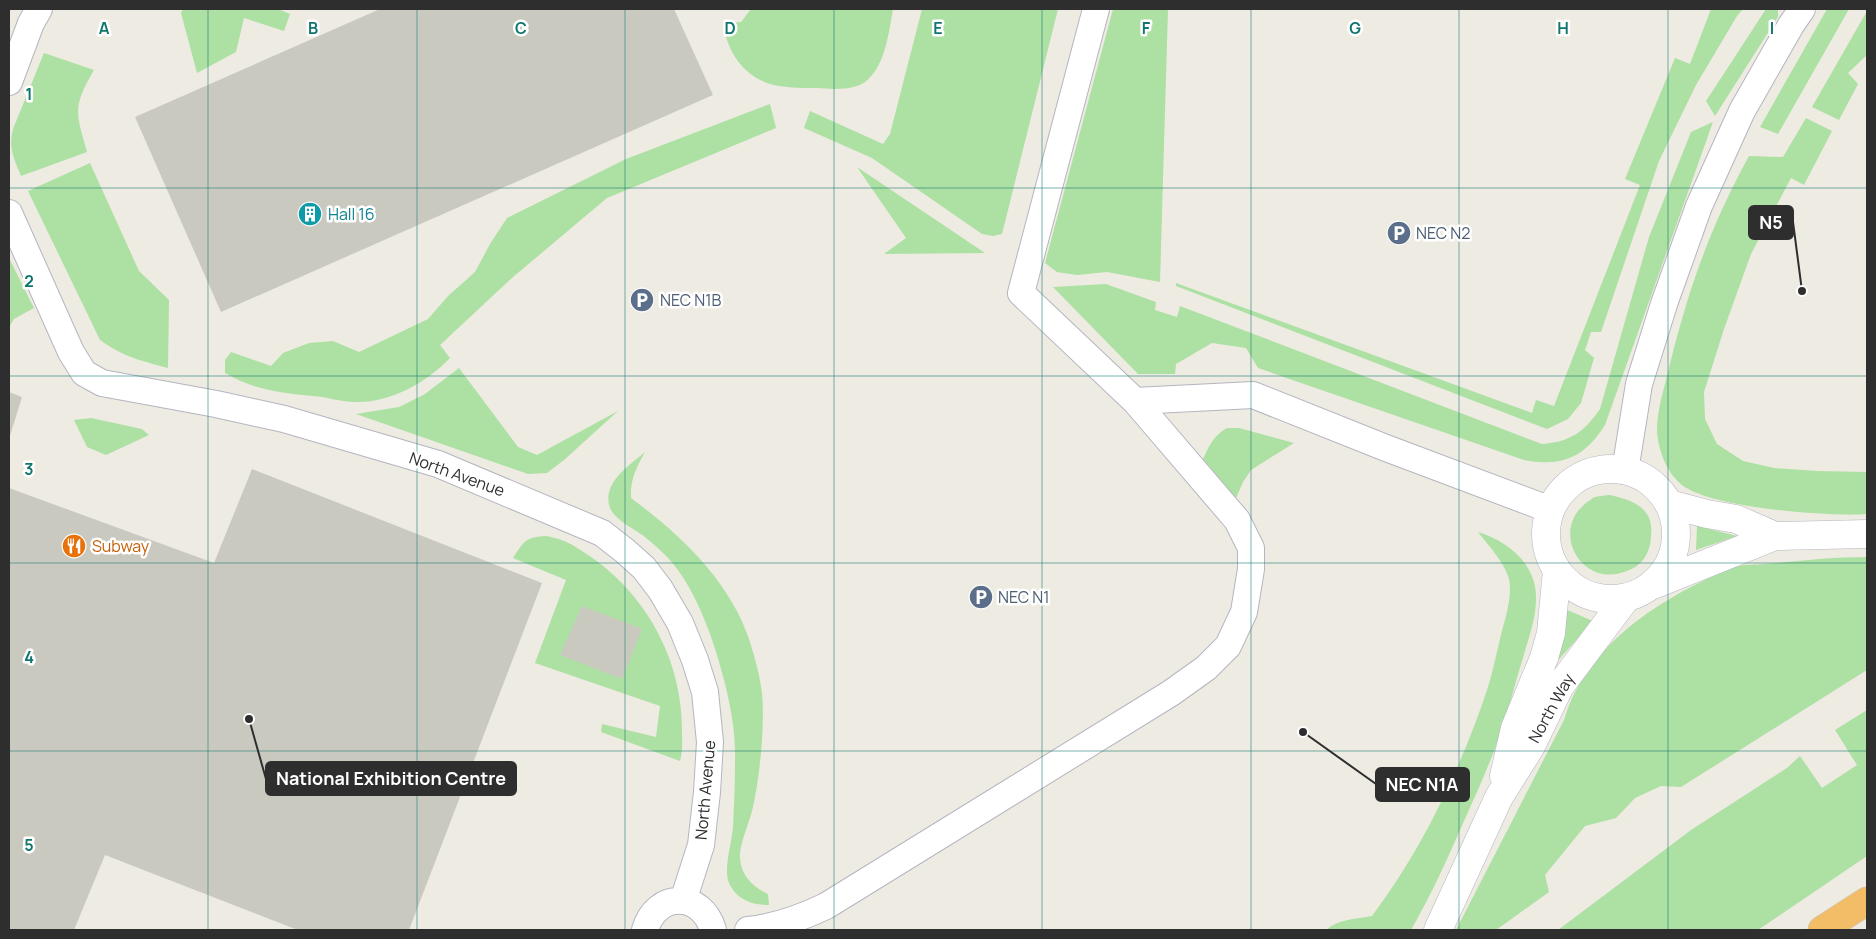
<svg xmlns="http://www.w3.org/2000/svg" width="1876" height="939" viewBox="0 0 1876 939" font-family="Manrope,sans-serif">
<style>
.green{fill:#ade0a3}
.building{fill:#cac9c0}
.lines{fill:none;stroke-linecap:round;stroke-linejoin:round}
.street-casing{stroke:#b5b5c0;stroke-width:28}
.secondary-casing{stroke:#b5b5c0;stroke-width:29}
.highway-casing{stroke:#c9c9c9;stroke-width:29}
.street{stroke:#fff;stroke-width:26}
.secondary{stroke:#fff;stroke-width:28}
.highway{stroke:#f3bd67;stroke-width:28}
.grid{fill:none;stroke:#0f766e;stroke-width:1;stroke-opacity:0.55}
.labels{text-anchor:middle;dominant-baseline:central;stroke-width:5;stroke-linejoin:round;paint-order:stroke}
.culture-label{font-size:16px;fill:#0d838f;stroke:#fff;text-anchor:start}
.service-label{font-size:16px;fill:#4e5e75;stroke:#fff;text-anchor:start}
.street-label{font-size:16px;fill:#2e2e2e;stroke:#fff}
.food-label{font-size:16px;fill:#c56008;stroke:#fff;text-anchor:start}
.grid-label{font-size:16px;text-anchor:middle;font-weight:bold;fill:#0f766e;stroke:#fff;stroke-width:5;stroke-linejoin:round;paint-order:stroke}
.leader{fill:none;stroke:#2e2e2e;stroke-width:2}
.callout-dot{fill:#2e2e2e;stroke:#fff;stroke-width:2}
.callout{fill:#2e2e2e;stroke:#2e2e2e;stroke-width:2}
.callout-label{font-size:18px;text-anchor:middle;font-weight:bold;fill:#fff}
</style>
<rect width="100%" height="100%" fill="#eeebe2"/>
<path class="green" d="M 183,9 L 278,9 L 290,14 L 284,31 L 244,18 L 236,52 L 197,73 L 181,13 Z
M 751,9 L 893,9 C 889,32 885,67 865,82 C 852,91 831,89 816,88 C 801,88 782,88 767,83 C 743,74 729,53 724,29 L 731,23 L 741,22 Z
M 922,9 L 1058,9 L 1002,234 L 993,236 L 982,234 L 872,158 L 804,128 L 810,111 L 883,144 L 890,134 Z
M 1113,9 L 1168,9 L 1160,282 L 1107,272 L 1077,275 L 1057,272 L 1045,263 Z
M 1711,9 L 1743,9 L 1737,16 L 1696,85 L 1659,161 L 1601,332 L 1591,332 L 1585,350 L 1594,358 L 1581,403 L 1568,419 L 1547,429 L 1176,286 L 1176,283 L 1532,413 L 1536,400 L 1554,406 L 1640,185 L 1625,179 L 1675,58 L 1690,64 Z
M 1766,9 L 1778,9 L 1778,17 L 1715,116 L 1706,101 Z
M 1827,9 L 1849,9 L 1778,134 L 1760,127 Z
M 1867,11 L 1867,55 L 1848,73 L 1858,84 L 1839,120 L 1812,107 Z
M 44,53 L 94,70 C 72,108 76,112 87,152 L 21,176 C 14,159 8,148 13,129 Z
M 770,104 L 776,128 L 607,198 L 513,277 L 440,345 L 450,358 C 426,383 390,403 355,402 C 341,402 327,397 313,396 C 281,393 254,390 225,373 L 225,360 L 231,352 L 271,366 L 283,353 L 309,343 L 333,341 L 359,352 L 428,319 L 448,296 L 475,272 L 490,244 L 507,218 L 626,159 Z
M 1806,118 L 1832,131 L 1804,185 L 1791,178 L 1751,254 L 1724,329 L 1704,392 L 1705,419 L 1717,444 L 1743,461 L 1774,468 L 1817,471 L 1867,472 L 1867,514 C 1829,517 1711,508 1682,485 C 1667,473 1658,450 1657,431 C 1657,410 1664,389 1669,368 C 1688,290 1710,227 1749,156 L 1783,157 Z
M 1713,122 L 1605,425 C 1584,458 1562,467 1524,460 L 1258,368 L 1246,348 L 1212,343 L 1176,364 L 1175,374 L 1138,374 L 1053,287 L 1106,284 L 1156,302 L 1155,310 L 1177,317 L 1180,306 L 1542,444 C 1570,442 1584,432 1600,409 L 1649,237 L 1691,132 Z
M 90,163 L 139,271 L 169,300 L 168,368 C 142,361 123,357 100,340 L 28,191 Z
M 857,167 L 985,253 L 884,254 L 906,238 Z
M 9,258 L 34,308 L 14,319 L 9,327 Z
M 459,368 L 518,447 L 537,455 L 618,411 L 564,460 L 547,473 L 528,474 L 356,414 L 399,407 L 425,394 Z
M 91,418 L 142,429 L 149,435 L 106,455 L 87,447 L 74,420 Z
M 1227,428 L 1239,428 L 1294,443 L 1251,470 L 1243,482 L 1236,498 L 1203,459 C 1209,446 1214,435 1227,428 Z
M 645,452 C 636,468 630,480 631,498 C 680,534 731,582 750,642 C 755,658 760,677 762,693 C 765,725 760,775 753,807 C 750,821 739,845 740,858 C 741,876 753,887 768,894 L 769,905 C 752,905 737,900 729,883 C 723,869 732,842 733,827 C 734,806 735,784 735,763 C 736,735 731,707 724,680 C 714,640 694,581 662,552 C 657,547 651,542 645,537 C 635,529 612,519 609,505 C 604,481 629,466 645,452 Z
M 1610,495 C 1633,500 1654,508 1651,535 C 1651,542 1649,551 1645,557 C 1640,565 1633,569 1624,572 C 1581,587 1550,531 1586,503 C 1589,501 1592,498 1595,497 C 1600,496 1606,495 1610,495 Z
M 1697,526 L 1737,536 L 1696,550 Z
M 1478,532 C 1501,539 1525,555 1533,579 C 1542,605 1529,636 1522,661 C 1515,683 1510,705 1503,726 C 1492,759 1478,790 1464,821 C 1448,858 1431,895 1411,930 L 1326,930 C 1339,919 1356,919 1372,916 C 1422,850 1462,766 1488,687 C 1493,671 1496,655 1500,639 C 1504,622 1513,597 1509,579 C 1505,563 1488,545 1478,532 Z
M 546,536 C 568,540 576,547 594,559 C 649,599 682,662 682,730 C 682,741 683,751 680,761 L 601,732 L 602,724 L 656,737 L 660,706 L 535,663 L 566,580 L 513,558 C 524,541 526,537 546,536 Z
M 1867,557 L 1867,670 L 1681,787 L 1661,786 L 1635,798 L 1616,818 L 1585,826 L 1545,875 L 1549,892 L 1496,930 L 1456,930 L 1564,720 C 1583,654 1643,610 1703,581 C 1714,576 1726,569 1738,566 C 1746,564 1756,565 1764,564 C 1799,561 1833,557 1867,557 Z
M 1567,610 L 1593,621 L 1554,665 Z
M 1867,710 L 1867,856 L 1758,930 L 1558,930 L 1691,830 L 1787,768 L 1800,756 L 1822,788 L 1857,765 L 1835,730 Z"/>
<path class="building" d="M 380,9 L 674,9 L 713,95 L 221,312 L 135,117 Z
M 9,392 L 22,397 L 9,439 Z
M 252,469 L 542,583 L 409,930 L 298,930 L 105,855 L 74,930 L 9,930 L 9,488 L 214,563 Z
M 582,606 L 642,629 L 622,679 L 560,655 Z"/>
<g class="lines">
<g class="street-casing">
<path id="street" d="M 9,82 L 31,23 L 39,9
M 9,213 L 71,352 L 84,373 L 102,383 L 216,404 L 284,419 L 438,464 L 602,533 L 625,551 L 644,568 L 660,589 L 680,623 L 695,660 L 705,692 L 710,742 L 707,792 L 701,845 L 683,901
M 1135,401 L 1253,395 L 1386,448 L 1551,510
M 1625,471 L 1639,384 L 1664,304 L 1699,206 L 1742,111 L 1791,25 L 1802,9
M 645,930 C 656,891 702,891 713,930
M 748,930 C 776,927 801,918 826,906 L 1171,693 L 1206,668 L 1228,646 L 1244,612 L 1251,569 L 1251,548 L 1237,520 L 1135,401 L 1021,293 L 1096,9"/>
</g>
<g class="secondary-casing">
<path id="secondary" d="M1546 534a65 65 0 1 1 130 0a65 65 0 1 1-130 0Z
M 1669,504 L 1707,514 L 1736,519 L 1775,536
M 1653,585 L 1775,536 L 1867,534
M 1504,776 L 1515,728 L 1544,658 L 1551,633 L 1557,570
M 1438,930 L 1499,797 L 1531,746 L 1560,686 L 1626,598"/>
</g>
<g class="highway-casing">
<path id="highway" d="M 1822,930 L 1867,901"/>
</g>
<use href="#street" class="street"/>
<use href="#secondary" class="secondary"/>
<use href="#highway" class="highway"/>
</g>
<path class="grid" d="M 208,9 L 208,930M 417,9 L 417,930M 625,9 L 625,930M 834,9 L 834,930M 1042,9 L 1042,930M 1251,9 L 1251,930M 1459,9 L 1459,930M 1668,9 L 1668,930M 9,188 L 1867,188M 9,376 L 1867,376M 9,563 L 1867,563M 9,751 L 1867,751"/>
<defs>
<g id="building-disc" transform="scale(1.25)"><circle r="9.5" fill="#0f9aa8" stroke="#fff"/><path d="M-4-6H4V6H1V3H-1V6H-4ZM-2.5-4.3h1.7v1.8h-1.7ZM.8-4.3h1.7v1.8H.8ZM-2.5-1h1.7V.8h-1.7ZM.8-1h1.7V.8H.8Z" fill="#fff"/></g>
<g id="parking-disc" transform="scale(1.25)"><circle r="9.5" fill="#5c6f8a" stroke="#fff"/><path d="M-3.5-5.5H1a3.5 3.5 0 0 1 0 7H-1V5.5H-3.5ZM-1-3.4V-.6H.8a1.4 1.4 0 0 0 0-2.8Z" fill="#fff"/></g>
<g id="restaurant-disc" transform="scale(1.25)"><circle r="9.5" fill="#e8710a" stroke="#fff"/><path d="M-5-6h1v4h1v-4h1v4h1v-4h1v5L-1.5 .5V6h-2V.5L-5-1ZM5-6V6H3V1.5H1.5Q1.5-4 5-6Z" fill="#fff"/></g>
</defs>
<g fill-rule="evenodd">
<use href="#building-disc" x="310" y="214"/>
<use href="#parking-disc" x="1399" y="233"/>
<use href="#parking-disc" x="642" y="300"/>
<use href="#restaurant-disc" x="74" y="546"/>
<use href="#parking-disc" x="981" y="597"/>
</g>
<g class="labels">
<g class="culture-label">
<text x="328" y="214">Hall 16</text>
</g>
<g class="service-label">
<text x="1416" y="233">NEC N2</text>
<text x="660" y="300">NEC N1B</text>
<text x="998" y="597">NEC N1</text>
</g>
<g class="street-label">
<text transform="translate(457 474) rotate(20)">North Avenue</text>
<text transform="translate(1551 708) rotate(-61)">North Way</text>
<text transform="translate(705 790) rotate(-85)">North Avenue</text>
</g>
<g class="food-label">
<text x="92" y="546">Subway</text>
</g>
</g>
<g class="grid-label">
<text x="104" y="34">A</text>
<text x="313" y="34">B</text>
<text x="521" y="34">C</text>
<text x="730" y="34">D</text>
<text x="938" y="34">E</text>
<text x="1146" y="34">F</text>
<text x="1355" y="34">G</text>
<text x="1563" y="34">H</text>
<text x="1772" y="34">I</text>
<text x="29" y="100">1</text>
<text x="29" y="287">2</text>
<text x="29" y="475">3</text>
<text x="29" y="663">4</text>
<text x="29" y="851">5</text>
</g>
<path class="leader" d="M1802 291L1793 222M249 719L266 779M1303 732L1376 784"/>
<g class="callout-dot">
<circle cx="1802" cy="291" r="5"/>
<circle cx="249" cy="719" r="5"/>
<circle cx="1303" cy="732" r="5"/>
</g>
<g class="callout">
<rect x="1749" y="206" width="44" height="33" rx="5"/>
<rect x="266" y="762" width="250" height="33" rx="5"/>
<rect x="1376" y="768" width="93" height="33" rx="5"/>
</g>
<g class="callout-label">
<text x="1771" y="229">N5</text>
<text x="391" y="785">National Exhibition Centre</text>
<text x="1422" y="791">NEC N1A</text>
</g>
<rect width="1876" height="939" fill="none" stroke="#2e2e2e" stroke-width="20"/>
</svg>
